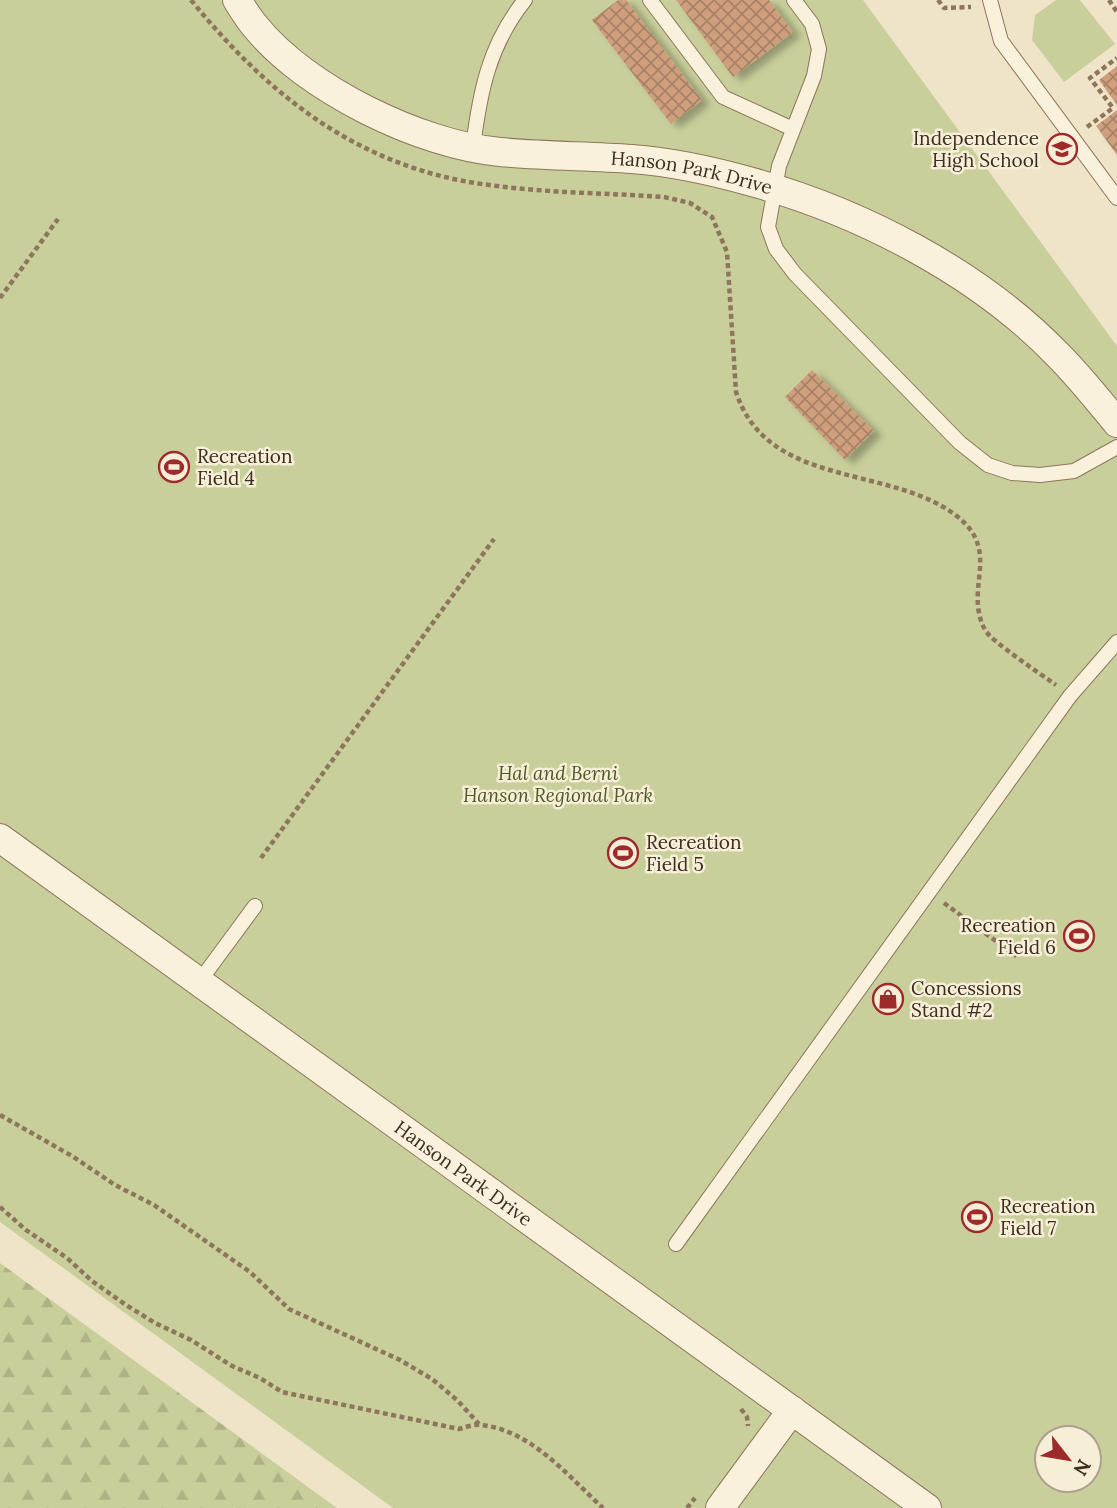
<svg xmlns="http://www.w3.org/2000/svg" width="1117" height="1508" viewBox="0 0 1117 1508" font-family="Lora,serif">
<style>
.green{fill:#c9cf9b;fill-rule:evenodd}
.forest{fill:url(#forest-firs)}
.building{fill:url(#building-cross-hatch);filter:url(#shadow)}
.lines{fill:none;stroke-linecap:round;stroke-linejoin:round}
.service-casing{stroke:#8d765c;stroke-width:16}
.minor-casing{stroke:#8d765c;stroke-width:30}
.path{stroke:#8d765c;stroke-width:4.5;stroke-dasharray:5 3.5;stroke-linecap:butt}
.service{stroke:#faf1dc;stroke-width:14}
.minor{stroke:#faf1dc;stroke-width:28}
.labels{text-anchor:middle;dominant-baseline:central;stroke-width:5;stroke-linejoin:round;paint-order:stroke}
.poi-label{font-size:19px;fill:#3d2e20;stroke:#f7eed8;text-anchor:start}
.street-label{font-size:19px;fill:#3d2e20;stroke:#f7eed8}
.park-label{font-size:19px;font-style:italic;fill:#4d5a26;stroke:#f7eed8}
</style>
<defs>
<pattern id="forest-firs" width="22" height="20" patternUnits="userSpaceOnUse" patternTransform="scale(1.75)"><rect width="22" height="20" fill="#c9cf9b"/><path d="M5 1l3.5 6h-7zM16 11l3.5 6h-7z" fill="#aeb285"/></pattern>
<pattern id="building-cross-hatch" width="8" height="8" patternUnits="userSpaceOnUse" patternTransform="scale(1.75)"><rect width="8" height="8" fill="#cf9f7d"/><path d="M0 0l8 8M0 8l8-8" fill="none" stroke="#a98266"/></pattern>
<filter id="shadow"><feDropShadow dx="8" dy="4.5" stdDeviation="3.5" flood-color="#0004"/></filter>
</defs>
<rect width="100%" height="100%" fill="#f0e4c8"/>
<path class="green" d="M 0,0 L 863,0 L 1117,346 L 1117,1508 L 393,1508 L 0,1222 ZM 1047,1438 L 1089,1438 L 1089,1480 L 1047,1480 Z
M 1056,0 L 1080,0 L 1115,44 L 1064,82 L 1032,40 L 1035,15 Z"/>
<path class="forest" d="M 0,1263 L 337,1508 L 0,1508 Z"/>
<path class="building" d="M 618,0 L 626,0 L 702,100 L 671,124 L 592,20 Z
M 676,0 L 769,0 L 793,32 L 733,77 Z
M 1117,66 L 1117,105 L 1099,80 Z
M 1117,110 L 1117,155 L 1096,126 Z
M 812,370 L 874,431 L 845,460 L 785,397 Z"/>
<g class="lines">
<g class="service-casing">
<path id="service" d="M 650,0 L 723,97 L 793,129
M 794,0 L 812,24 L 819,49 L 814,76 L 779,166 L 768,227 L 776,249 L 795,274 L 960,443 L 988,465 L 1012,473 L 1040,475 L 1074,471 L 1117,447
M 990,0 L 1001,41 L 1117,198
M 473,147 C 480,91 489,45 525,0
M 199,982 L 255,906
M 676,1244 L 1070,696 L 1117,642"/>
</g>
<g class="minor-casing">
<g id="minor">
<path id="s1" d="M 237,0 C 243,9 248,18 255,26 C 305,89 421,145 500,152 C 544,156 588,156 632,159 C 672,162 713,171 752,182 C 861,212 979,273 1058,355 C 1079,376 1098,400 1117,423"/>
<path id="s2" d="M 0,838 L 927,1508"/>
<path d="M 720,1508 L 792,1410"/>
</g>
</g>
<path class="path" d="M 191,0 C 270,97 361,169 489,185 C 547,193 606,193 664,197 L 690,203 L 712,217 L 727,252 L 736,392 C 768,490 892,464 958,517 C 1002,553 963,588 985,630 C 991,641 1042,675 1056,685
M 938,0 L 944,8 L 971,7
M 1109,0 L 1117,12
M 1087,127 L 1113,108 L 1090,78 L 1117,58
M 0,298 L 58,219
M 261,858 L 494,539
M 944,903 L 1019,958
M 0,1115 L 72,1156 L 115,1185 L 154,1205 L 250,1272 L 289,1309 L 400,1360 L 432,1379 L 457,1400 L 479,1424
M 0,1207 L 26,1230 L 67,1258 L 92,1281 L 126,1305 L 155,1323 L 191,1340 L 232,1366 L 260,1378 L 282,1392 L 459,1429 C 466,1427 474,1424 481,1425 C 531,1430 568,1476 603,1508
M 741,1409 L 747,1417 L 748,1426
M 687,1508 L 695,1498"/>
<use href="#service" class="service"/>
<use href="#minor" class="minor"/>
</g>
<defs>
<g id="school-ring" transform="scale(1.575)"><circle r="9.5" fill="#f7eed8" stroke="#9e2a2b" stroke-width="1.5"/><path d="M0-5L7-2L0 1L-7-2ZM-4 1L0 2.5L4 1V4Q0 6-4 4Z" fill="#9e2a2b"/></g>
<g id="stadium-ring" transform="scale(1.575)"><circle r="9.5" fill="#f7eed8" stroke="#9e2a2b" stroke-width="1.5"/><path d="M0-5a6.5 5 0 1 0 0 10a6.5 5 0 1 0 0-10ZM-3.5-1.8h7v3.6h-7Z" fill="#9e2a2b"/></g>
<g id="shop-ring" transform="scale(1.575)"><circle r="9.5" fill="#f7eed8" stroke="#9e2a2b" stroke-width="1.5"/><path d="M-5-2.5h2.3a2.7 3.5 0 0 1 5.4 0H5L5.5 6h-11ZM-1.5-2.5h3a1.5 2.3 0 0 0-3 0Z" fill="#9e2a2b"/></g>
</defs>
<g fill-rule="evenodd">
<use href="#school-ring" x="1062" y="149"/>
<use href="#stadium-ring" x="174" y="467"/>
<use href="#stadium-ring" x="623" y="853"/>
<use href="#stadium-ring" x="1079" y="936"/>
<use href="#shop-ring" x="888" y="999"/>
<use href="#stadium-ring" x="977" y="1217"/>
</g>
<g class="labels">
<g class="poi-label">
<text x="1039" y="138" text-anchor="end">Independence<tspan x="1039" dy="22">High School</tspan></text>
<text x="197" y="456">Recreation<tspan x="197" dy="22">Field 4</tspan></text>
<text x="646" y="842">Recreation<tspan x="646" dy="22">Field 5</tspan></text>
<text x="1056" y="925" text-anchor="end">Recreation<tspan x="1056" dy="22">Field 6</tspan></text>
<text x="911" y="988">Concessions<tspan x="911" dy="22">Stand #2</tspan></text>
<text x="1000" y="1206">Recreation<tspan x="1000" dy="22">Field 7</tspan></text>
</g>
<g class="street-label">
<text stroke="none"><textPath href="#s1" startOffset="506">Hanson Park Drive</textPath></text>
<text stroke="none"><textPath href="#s2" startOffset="572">Hanson Park Drive</textPath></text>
</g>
<g class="park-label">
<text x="558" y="773">Hal and Berni<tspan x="558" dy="22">Hanson Regional Park</tspan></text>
</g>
</g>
<g transform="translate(1068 1459) rotate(121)"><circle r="33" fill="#f7eed8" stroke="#ada18e" stroke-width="2"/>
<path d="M0-5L12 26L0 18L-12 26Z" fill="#9e2a2b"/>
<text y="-10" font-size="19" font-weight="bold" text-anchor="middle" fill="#3d2e20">N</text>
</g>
</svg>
